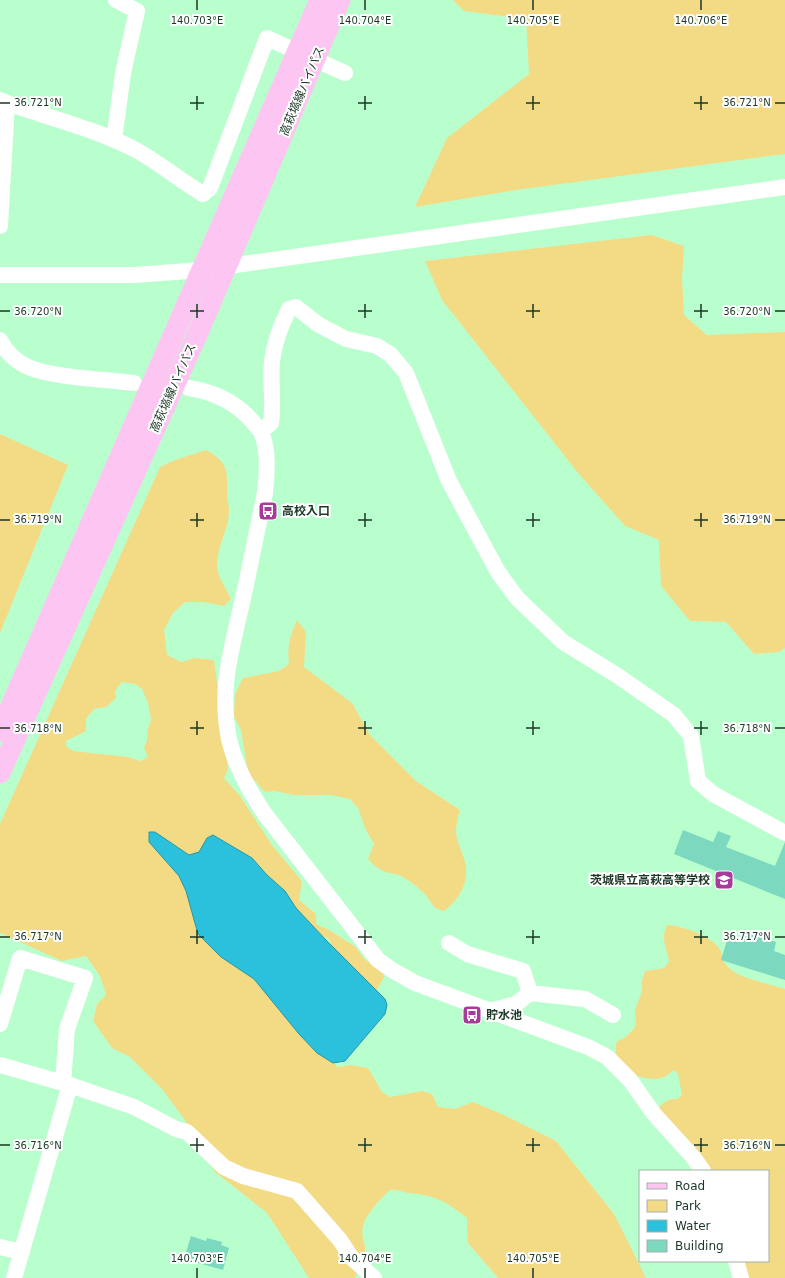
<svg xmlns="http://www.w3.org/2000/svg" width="785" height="1278" viewBox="0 0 785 1278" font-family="'DejaVu Sans','Noto Sans JP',sans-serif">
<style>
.green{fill:#f3db86;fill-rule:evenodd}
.water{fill:#2bc1dc;stroke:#2698a5}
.building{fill:#7cd8be}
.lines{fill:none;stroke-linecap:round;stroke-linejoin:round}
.minor{stroke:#fff;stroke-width:16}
.major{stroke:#fdc6f2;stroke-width:21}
.ticks{fill:none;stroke:#1b3725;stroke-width:1.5}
.labels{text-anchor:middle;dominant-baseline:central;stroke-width:4;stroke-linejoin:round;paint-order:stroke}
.street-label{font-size:12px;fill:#1b3725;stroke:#fff}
.poi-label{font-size:12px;font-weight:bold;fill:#1b3725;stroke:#fff;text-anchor:start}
.ticks-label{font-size:10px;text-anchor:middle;fill:#1b3725;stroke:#fff;stroke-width:4;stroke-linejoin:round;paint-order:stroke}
</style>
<rect width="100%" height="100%" fill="#b9ffce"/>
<path class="green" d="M 453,0 L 785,0 L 785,154 L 516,190 L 415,207 L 447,138 L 529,74 L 526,19 L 464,11 Z
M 652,235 L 684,246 L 682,279 L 684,315 L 707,335 L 785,332 L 785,648 L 779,652 L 754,654 L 726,622 L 690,621 L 661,586 L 659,540 L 625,526 L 578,473 L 442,300 L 425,261 Z
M 0,434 L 68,465 L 0,633 Z
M 206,450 C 227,461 228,470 227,493 C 227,499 229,505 229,511 C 229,528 218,545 217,562 C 216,577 226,587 231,599 L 224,606 L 203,602 L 185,602 L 173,613 L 164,630 L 167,655 L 181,662 L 195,658 L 214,660 L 228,769 L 224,778 L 240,796 L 272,845 L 302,881 L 299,900 L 316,914 L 316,924 L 329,930 L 356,947 L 364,959 L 382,970 L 384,977 L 377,990 L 346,973 L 328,938 L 319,936 L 332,1060 L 337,1067 L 351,1065 L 368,1068 L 382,1092 L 390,1097 L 422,1091 L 432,1094 L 438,1107 L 455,1109 L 473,1102 L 504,1115 L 556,1141 L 614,1214 L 646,1278 L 498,1278 L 468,1243 L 467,1218 C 447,1202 435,1195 409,1193 C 404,1193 397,1189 391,1190 C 385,1192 368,1214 365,1220 C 358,1236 367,1243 365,1252 C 363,1261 358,1270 355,1278 L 309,1278 L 267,1213 L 215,1172 L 187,1123 L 162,1089 L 130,1057 L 112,1048 L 93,1021 L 97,1004 L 106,995 L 100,976 L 86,956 L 62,961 L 0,933 L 0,824 L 160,467 L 175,460 ZM 122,682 L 135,684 L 142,689 L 148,703 L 151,720 L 148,729 L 147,741 L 144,747 L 148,757 L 140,761 L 128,757 L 73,751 L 66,746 L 66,741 L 86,731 L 86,719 L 94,709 L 106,707 L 116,698 L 115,691 Z
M 297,620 L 306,632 L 304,667 L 352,703 L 370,735 L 416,781 L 460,810 C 458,817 456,825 456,832 C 457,843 462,851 465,862 C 470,881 459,900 444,911 L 435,908 L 425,894 L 411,882 L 399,875 L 385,872 L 376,867 L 368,859 L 374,844 L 366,830 L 358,808 L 350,799 L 331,795 L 294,795 L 275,791 L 265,792 L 248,773 L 241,730 L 234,716 L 235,694 L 243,678 L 279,671 L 289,664 C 287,648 290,635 297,620 Z
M 667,925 C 680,925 711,936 719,948 C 723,953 722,962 728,967 C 740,979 768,983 785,989 L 785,1278 L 749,1278 L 744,1261 L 768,1261 L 768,1171 L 712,1171 C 699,1147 678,1130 658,1111 C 661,1102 668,1099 677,1099 L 682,1095 L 678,1074 L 674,1070 C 671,1072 667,1076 664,1077 C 641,1085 609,1066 617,1041 L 623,1039 L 634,1029 L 636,1021 L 635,1010 L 642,991 L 642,980 L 645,971 L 664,968 L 669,962 C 667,947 660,940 667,925 Z"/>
<path class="water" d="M 149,832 L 155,832 L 189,855 L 199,852 L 207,838 L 213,835 L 252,858 L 267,875 L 285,891 L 296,908 L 326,940 L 385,999 L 387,1005 L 385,1014 L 345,1061 L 333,1063 L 317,1053 L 299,1034 L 254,979 L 221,957 L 198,934 L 186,891 L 179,876 L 149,842 Z"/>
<path class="building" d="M 683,830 L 713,842 L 718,831 L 731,836 L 726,847 L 775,866 L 785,842 L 785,899 L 674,854 Z
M 746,933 L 776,942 L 774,951 L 785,955 L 785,980 L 721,960 L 728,937 L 743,942 Z
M 191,1236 L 206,1241 L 207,1238 L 222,1242 L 221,1245 L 229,1248 L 223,1270 L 184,1259 Z"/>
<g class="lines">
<path class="minor" d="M 0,100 L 7,103 L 0,226
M 7,103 C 50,118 96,129 136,150 C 160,163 180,181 203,194 L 210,188 L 267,38 L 345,73
M 114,140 L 123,73 L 137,11 L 116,0
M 0,275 L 134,275 L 201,270 L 785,187
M 0,340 C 6,352 15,361 28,367 C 54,378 104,379 134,383
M 189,388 C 215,392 236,402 253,422 C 255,425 259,428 261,432 C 269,450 267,473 265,493 C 257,530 250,567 242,603 C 231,651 219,689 229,739 C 235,766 249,790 264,813 L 378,960 L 392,970 L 415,983 L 588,1047 L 607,1057 L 630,1080 L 654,1114 L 693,1157 L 703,1171
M 261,431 L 271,423 C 274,403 270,382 272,361 C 274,344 281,325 289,309 L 296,307 L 319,325 L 346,339 L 377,346 L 391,355 L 406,373 L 449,481 L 498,572 L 517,598 L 563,642 L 618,676 L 674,715 L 691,736 L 698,781 L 713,794 L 785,833
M 449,943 L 467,954 L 523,971 L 530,993 L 585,999 L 613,1015
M 490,1011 L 516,1004 L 530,993
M 0,1024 L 20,958 L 85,978 L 67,1029 L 63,1083
M 0,1065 L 70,1085 L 134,1107 L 176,1129 L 187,1132 L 224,1167 L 243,1176 L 297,1191 L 340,1240 L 351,1257 L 374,1278
M 0,1247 L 22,1252
M 736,1261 L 741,1278
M 14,1278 L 70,1085"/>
<path class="major" d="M 0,731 L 320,0
M 0,773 L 197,335 L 340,0"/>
</g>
<path class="ticks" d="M 197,0 L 197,10M 365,0 L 365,10M 533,0 L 533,10M 701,0 L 701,10M 197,96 L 197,110M 365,96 L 365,110M 533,96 L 533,110M 701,96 L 701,110M 0,103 L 10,103M 190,103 L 204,103M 358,103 L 372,103M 526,103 L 540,103M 694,103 L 708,103M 775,103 L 785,103M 197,304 L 197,318M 365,304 L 365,318M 533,304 L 533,318M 701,304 L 701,318M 0,311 L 10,311M 190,311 L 204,311M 358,311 L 372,311M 526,311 L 540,311M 694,311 L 708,311M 775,311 L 785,311M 197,513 L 197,527M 365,513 L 365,527M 533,513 L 533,527M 701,513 L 701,527M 0,520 L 10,520M 190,520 L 204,520M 358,520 L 372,520M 526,520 L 540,520M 694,520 L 708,520M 775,520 L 785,520M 197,721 L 197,735M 365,721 L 365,735M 533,721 L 533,735M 701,721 L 701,735M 0,728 L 10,728M 190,728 L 204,728M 358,728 L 372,728M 526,728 L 540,728M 694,728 L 708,728M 775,728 L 785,728M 197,930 L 197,944M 365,930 L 365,944M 533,930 L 533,944M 701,930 L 701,944M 0,937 L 10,937M 190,937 L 204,937M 358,937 L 372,937M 526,937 L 540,937M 694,937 L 708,937M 775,937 L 785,937M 197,1138 L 197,1152M 365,1138 L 365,1152M 533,1138 L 533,1152M 701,1138 L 701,1152M 0,1145 L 10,1145M 190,1145 L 204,1145M 358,1145 L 372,1145M 526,1145 L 540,1145M 694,1145 L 708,1145M 775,1145 L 785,1145M 197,1268 L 197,1278M 365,1268 L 365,1278M 533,1268 L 533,1278"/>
<defs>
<g id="bus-square" transform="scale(1)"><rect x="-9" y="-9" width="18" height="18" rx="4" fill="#a83a99" stroke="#fff"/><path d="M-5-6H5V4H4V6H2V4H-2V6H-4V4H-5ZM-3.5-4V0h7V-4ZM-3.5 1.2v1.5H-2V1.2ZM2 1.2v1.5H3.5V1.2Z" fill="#fff"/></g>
<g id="school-square" transform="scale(1)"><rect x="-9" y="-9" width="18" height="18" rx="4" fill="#a83a99" stroke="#fff"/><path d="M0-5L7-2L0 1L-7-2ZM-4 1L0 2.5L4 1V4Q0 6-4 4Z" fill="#fff"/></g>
</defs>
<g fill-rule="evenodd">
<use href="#bus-square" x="268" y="511"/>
<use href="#school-square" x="724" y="880"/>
<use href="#bus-square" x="472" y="1015"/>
</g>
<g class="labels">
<g class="street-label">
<text transform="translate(302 91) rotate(-67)">高萩塙線バイパス</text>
<text transform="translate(173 388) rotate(-66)">高萩塙線バイパス</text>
</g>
<g class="poi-label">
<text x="282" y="511">高校入口</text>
<text x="710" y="880" text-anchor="end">茨城県立高萩高等学校</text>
<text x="486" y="1015">貯水池</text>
</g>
</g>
<g class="ticks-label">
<text x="197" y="24">140.703°E</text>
<text x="365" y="24">140.704°E</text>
<text x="533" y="24">140.705°E</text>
<text x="701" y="24">140.706°E</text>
<text x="38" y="106">36.721°N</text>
<text x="747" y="106">36.721°N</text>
<text x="38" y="315">36.720°N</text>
<text x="747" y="315">36.720°N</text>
<text x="38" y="523">36.719°N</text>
<text x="747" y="523">36.719°N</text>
<text x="38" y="732">36.718°N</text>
<text x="747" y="732">36.718°N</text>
<text x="38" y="940">36.717°N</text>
<text x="747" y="940">36.717°N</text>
<text x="38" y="1149">36.716°N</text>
<text x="747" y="1149">36.716°N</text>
<text x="197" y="1262">140.703°E</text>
<text x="365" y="1262">140.704°E</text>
<text x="533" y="1262">140.705°E</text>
</g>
<rect x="639" y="1170" width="130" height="92" fill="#ffffff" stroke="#a4afa8"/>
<rect x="647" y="1183" width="20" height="6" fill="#fdc6f2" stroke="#a4afa8"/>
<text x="675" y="1190" font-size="12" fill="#1b3725">Road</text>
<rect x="647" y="1200" width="20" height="12" fill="#f3db86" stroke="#a4afa8"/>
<text x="675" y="1210" font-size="12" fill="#1b3725">Park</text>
<rect x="647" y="1220" width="20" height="12" fill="#2bc1dc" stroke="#a4afa8"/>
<text x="675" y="1230" font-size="12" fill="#1b3725">Water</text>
<rect x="647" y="1240" width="20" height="12" fill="#7cd8be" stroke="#a4afa8"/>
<text x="675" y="1250" font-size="12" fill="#1b3725">Building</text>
</svg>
